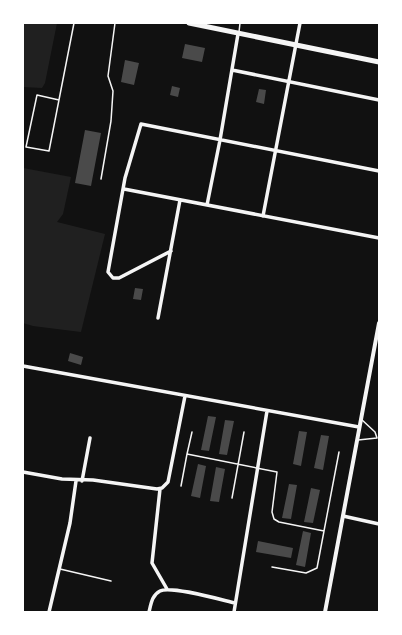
<svg xmlns="http://www.w3.org/2000/svg" width="402" height="635" viewBox="0 0 402 635" font-family="'Varela Round',sans-serif">
<style>
.green{fill:#202020}
.building{fill:#4a4a4a}
.lines{fill:none;stroke-linecap:round;stroke-linejoin:round}
.service{stroke:#f5f5f5;stroke-width:1.5}
.minor{stroke:#f5f5f5;stroke-width:3.5}
.tertiary{stroke:#f5f5f5;stroke-width:4}
.secondary{stroke:#f5f5f5;stroke-width:5}
</style>
<rect width="100%" height="100%" fill="#111"/>
<path class="green" d="M 23,23 L 57,23 L 45,83 L 42,88 L 23,87 Z
M 23,168 L 71,177 L 63,214 L 57,222 L 105,234 L 81,332 L 33,326 L 23,323 Z"/>
<path class="building" d="M 185,44 L 205,48 L 202,62 L 182,58 Z
M 125,60 L 139,63 L 134,85 L 121,82 Z
M 172,86 L 180,88 L 178,97 L 170,95 Z
M 259,89 L 266,90 L 264,104 L 256,102 Z
M 85,130 L 101,133 L 91,186 L 75,183 Z
M 135,288 L 143,289 L 141,300 L 133,299 Z
M 70,353 L 83,357 L 81,365 L 68,361 Z
M 208,416 L 216,417 L 209,451 L 201,450 Z
M 225,420 L 234,421 L 227,455 L 219,454 Z
M 299,431 L 307,432 L 301,466 L 293,464 Z
M 321,435 L 329,436 L 323,470 L 314,468 Z
M 198,464 L 206,466 L 200,498 L 191,496 Z
M 216,467 L 225,469 L 219,502 L 210,501 Z
M 289,484 L 297,485 L 291,519 L 282,518 Z
M 311,488 L 320,490 L 313,523 L 304,522 Z
M 303,531 L 311,533 L 305,567 L 296,565 Z
M 258,541 L 293,548 L 291,558 L 256,552 Z"/>
<g class="lines">
<path class="service" d="M 239,32 L 240,23
M 59,100 L 37,95 L 26,147 L 49,151 L 74,23
M 101,179 L 111,121 L 113,91 L 108,76 L 115,23
M 358,440 L 377,438 L 375,432 L 361,419
M 187,454 L 192,432
M 181,486 L 187,454 L 277,472 L 272,512 L 274,519 L 279,522 L 324,531 L 339,452
M 232,498 L 244,432
M 272,567 L 306,573 L 317,568 L 324,531
M 60,569 L 111,581"/>
<path class="minor" d="M 232,70 L 379,100
M 124,189 L 379,238
M 207,205 L 220,140 L 238,34
M 263,216 L 300,23
M 171,251 L 119,278 L 113,278 L 108,272 L 125,178 L 141,124 L 379,171
M 158,318 L 180,200
M 23,366 L 359,427
M 23,472 L 62,479 L 93,480 L 157,489 L 162,488 L 168,482 L 185,396
M 82,481 L 90,438
M 160,489 L 152,563 L 167,589
M 343,516 L 379,524
M 49,612 L 70,523 L 76,481
M 149,612 C 151,604 152,595 160,591 C 170,585 222,600 235,603
M 234,612 L 267,411"/>
<path class="tertiary" d="M 325,612 L 379,323"/>
<path class="secondary" d="M 189,23 L 379,62"/>
</g>
<rect width="402" height="635" fill="none" stroke="#ffffff" stroke-width="48"/>
</svg>
